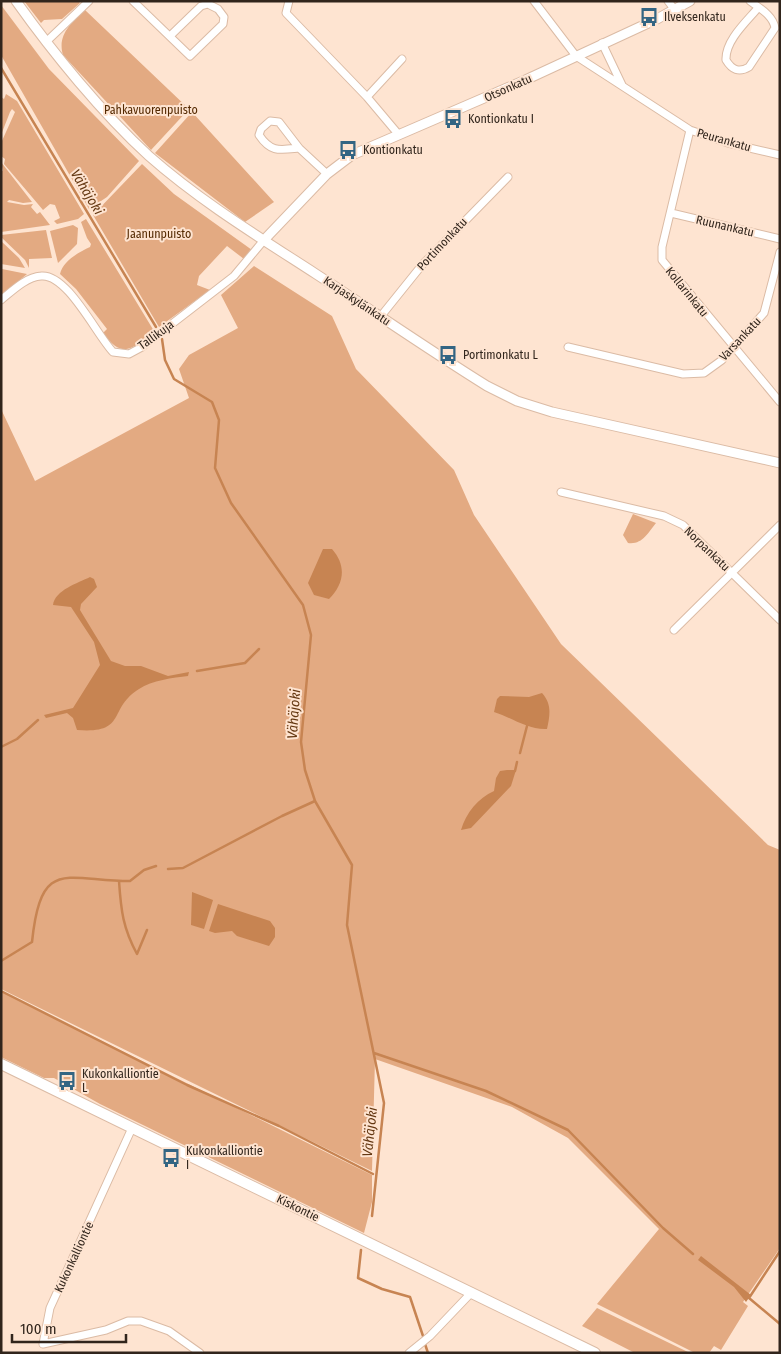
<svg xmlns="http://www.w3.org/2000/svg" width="781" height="1354" viewBox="0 0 781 1354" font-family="'Fira Sans Condensed',sans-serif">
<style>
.green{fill:#e3aa82}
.water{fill:#c78452}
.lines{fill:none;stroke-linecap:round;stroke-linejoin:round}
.stream{stroke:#c78452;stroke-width:2.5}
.minor-casing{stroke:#dbbba5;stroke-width:9}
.tertiary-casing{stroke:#dbbba5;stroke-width:11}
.secondary-casing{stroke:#dbbba5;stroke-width:12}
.minor{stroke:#fff;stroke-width:7}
.tertiary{stroke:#fff;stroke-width:9}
.secondary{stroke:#fff;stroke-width:10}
.labels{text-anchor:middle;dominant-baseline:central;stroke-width:4;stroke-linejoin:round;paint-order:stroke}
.poi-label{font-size:12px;fill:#31251c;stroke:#fee4d1;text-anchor:start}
.street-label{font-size:12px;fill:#31251c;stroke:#fee4d1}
.park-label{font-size:12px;fill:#542900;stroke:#fee4d1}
.water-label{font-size:14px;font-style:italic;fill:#653812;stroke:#fee4d1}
</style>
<rect width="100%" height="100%" fill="#fee4d1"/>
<path class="green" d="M 24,1 L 78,1 L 80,3 L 62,19 L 44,20 L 41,23 Z
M 1,5 L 49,69 L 139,161 L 107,197 L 89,209 L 1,55 Z
M 85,10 L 189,109 L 151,150 L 63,55 C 57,35 71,23 85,10 Z
M 6,94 L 17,101 L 84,214 L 78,219 L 57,224 L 54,221 L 60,218 L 55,205 L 50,204 L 43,210 L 4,164 L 5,159 L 1,156 L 1,143 L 15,112 L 12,109 L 10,112 L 1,135 L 1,97 L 4,99 Z
M 192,112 L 274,202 L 245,222 L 155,153 Z
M 1,162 L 32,202 L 23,203 L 9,200 L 7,202 L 24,205 L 33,204 L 31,207 L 37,214 L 40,212 L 50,225 L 1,232 L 1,170 L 3,171 Z
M 142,164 L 174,194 L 252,250 L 244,259 L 227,246 L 199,276 L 197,285 L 210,290 L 159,327 L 93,215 Z
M 86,219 L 154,331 C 132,349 123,360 103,333 L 107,329 L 76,289 L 60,274 C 63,261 79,252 90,247 L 91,244 L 87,238 L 81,222 Z
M 73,225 L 78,228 L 77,244 L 58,263 L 50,231 Z
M 46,230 L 52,258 L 29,259 L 29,268 L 25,260 L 1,237 L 1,235 Z
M 1,241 L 19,258 L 25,268 L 1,264 Z
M 254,266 L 332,316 L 356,369 L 454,470 L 474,515 L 561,644 L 768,845 L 780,850 L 780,1248 L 743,1302 L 748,1306 L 721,1350 L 714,1346 L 709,1353 L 695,1353 L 597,1304 L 659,1229 L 568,1138 L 512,1107 L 375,1059 L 372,1171 L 1,989 L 1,409 L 35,481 L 189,398 L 179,369 L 189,355 L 238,328 L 221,295 Z
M 2,269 L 27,274 L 1,296 L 1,270 Z
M 633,514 L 656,523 C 648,533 642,545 628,543 L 623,535 Z
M 1,991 L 372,1175 L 372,1202 L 364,1233 L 100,1104 L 54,1078 L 44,1078 L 1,1057 Z
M 597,1308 L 690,1353 L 635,1353 L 582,1326 Z"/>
<path class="water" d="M 323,549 L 332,549 C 347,566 344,584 329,599 L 314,595 L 308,583 Z
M 90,577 L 94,579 L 97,587 L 81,604 L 80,610 L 111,661 L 125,666 L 141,666 L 168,676 L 189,672 L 188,676 C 173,678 152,680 139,689 C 107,709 128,734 77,730 L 73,718 L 67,713 L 46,718 L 44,715 L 73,708 L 100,665 L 94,642 L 71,607 L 53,605 C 55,590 78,583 90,577 Z
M 542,693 C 552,704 550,715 547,729 C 528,730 513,718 494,712 L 497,699 L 500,696 L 529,697 Z
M 507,770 L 516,770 L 511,786 L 471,828 L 461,830 C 466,813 478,798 494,791 L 496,778 L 500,771 Z
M 192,892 L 213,900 L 204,929 L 191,925 Z
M 218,904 L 270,921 L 275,928 L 275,937 L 269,946 L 237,936 L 232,931 L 215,933 L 209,931 Z
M 701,1256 L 751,1295 L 746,1302 L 734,1287 L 698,1260 Z"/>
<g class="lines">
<path class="stream" d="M 1,68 L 156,327
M 162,339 L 165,360 L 174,379 L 212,402 L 219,420 L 215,468 L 231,503 L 303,605 L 311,635 L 301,742 L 305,770 L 315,801 L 352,865 L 347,925 L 384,1103 L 372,1216
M 197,671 L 245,663 L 259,649
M 1,747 L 17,739 L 38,720
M 520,753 L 527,726
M 515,771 L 517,762
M 168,869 L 183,868 L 282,816 L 315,801
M 119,881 C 121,911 123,928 137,954 L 147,930
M 1,961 L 32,942 C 41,856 66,881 130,881 L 144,870 L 156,866
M 1,991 L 187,1085 L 279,1126 L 373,1174
M 374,1053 L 486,1091 L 568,1130 L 663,1228 L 693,1254
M 361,1250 L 358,1278 L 382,1289 L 410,1297 L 423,1336
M 780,1251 L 749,1298 L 780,1324
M 425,1344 L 428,1353"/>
<g class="minor-casing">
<path id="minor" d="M 133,1 L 190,56 L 223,24 L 224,17 L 218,9 L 208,4 L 201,6 L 170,36
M 289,1 L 286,13 L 367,97 L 399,135
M 534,1 L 576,56 L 690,130 L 728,143 L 780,155
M 668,1 L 675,10
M 750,1 C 759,8 773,15 775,28 L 749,67 C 739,73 732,70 726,60 C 725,41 746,22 758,8
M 46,42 L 89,1
M 602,43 L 622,85
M 367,97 L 402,59
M 690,130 L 662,247 L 662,260 L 780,402
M 299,148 C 280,150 271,153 259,135 L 261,129 L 270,121 L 279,122 L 299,148 L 327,174
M 671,213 L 780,239
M 1,300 C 12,291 26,277 41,276 C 67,273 96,334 113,352 L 129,354 L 142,347 L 234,276 L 264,240
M 381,316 L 422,265 L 508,177
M 568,347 L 683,374 L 704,373 L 722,360 L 764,313 L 780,252
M 561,492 L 664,516 L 683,525 L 780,620
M 674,630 L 780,525
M 132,1128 L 50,1308 L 43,1344 L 106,1330 L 128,1321 L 141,1321 L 169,1331 L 200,1353
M 409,1353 L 430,1336 L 472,1292"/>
</g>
<g class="tertiary-casing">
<path id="tertiary" d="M 16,1 C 53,53 102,113 149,156 C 200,201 259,237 316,274 C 373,311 429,350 487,386 L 517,401 L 552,412 L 780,463
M 264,240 L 327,174 L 352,155 L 521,82 L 657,19 L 690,1"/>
</g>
<g class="secondary-casing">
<path id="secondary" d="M 1,1064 L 595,1353"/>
</g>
<use href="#minor" class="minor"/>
<use href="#tertiary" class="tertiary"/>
<use href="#secondary" class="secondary"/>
</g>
<defs>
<g id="bus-bare" transform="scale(1.5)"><path d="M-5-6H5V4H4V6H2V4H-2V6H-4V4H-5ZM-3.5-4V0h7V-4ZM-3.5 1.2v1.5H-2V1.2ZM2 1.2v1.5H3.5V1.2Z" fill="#336583" stroke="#fee4d1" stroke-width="2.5" paint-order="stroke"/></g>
</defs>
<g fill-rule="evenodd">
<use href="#bus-bare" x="649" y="17"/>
<use href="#bus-bare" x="453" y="119"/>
<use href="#bus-bare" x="348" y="150"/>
<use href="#bus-bare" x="448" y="355"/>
<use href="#bus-bare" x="67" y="1081"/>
<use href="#bus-bare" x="171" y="1158"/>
</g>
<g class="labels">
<g class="poi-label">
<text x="664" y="17">Ilveksenkatu</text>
<text x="468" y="119">Kontionkatu I</text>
<text x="363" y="150">Kontionkatu</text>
<text x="463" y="355">Portimonkatu L</text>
<text x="82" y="1074">Kukonkalliontie<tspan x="82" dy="14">L</tspan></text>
<text x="186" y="1151">Kukonkalliontie<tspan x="186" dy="14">I</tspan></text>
</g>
<g class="street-label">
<text transform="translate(508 88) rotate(-24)">Otsonkatu</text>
<text transform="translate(724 140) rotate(16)">Peurankatu</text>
<text transform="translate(725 226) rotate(13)">Ruunankatu</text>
<text transform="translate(442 244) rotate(-47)">Portimonkatu</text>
<text transform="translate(687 292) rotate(51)">Kollarinkatu</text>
<text transform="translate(357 301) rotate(34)">Karjaskylänkatu</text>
<text transform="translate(156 335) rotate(-36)">Tallikuja</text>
<text transform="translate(740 339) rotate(-47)">Varsankatu</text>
<text transform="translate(707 549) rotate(44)">Norpankatu</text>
<text transform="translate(298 1208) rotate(26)">Kiskontie</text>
<text transform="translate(74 1257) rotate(-65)">Kukonkalliontie</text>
</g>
<g class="park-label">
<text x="151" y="110">Pahkavuorenpuisto</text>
<text x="159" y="234">Jaanunpuisto</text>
</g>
<g class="water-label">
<text transform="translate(87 192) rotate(59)">Vähäjoki</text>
<text transform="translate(294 714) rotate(-86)">Vähäjoki</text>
<text transform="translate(370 1132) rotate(-84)">Vähäjoki</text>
</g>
</g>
<rect width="781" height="1354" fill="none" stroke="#31251c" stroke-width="5"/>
<path d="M12 1334v8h114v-8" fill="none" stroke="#31251c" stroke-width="2.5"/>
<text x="20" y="1334" font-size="15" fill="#31251c" stroke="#fee4d1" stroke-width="4" paint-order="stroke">100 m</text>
</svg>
